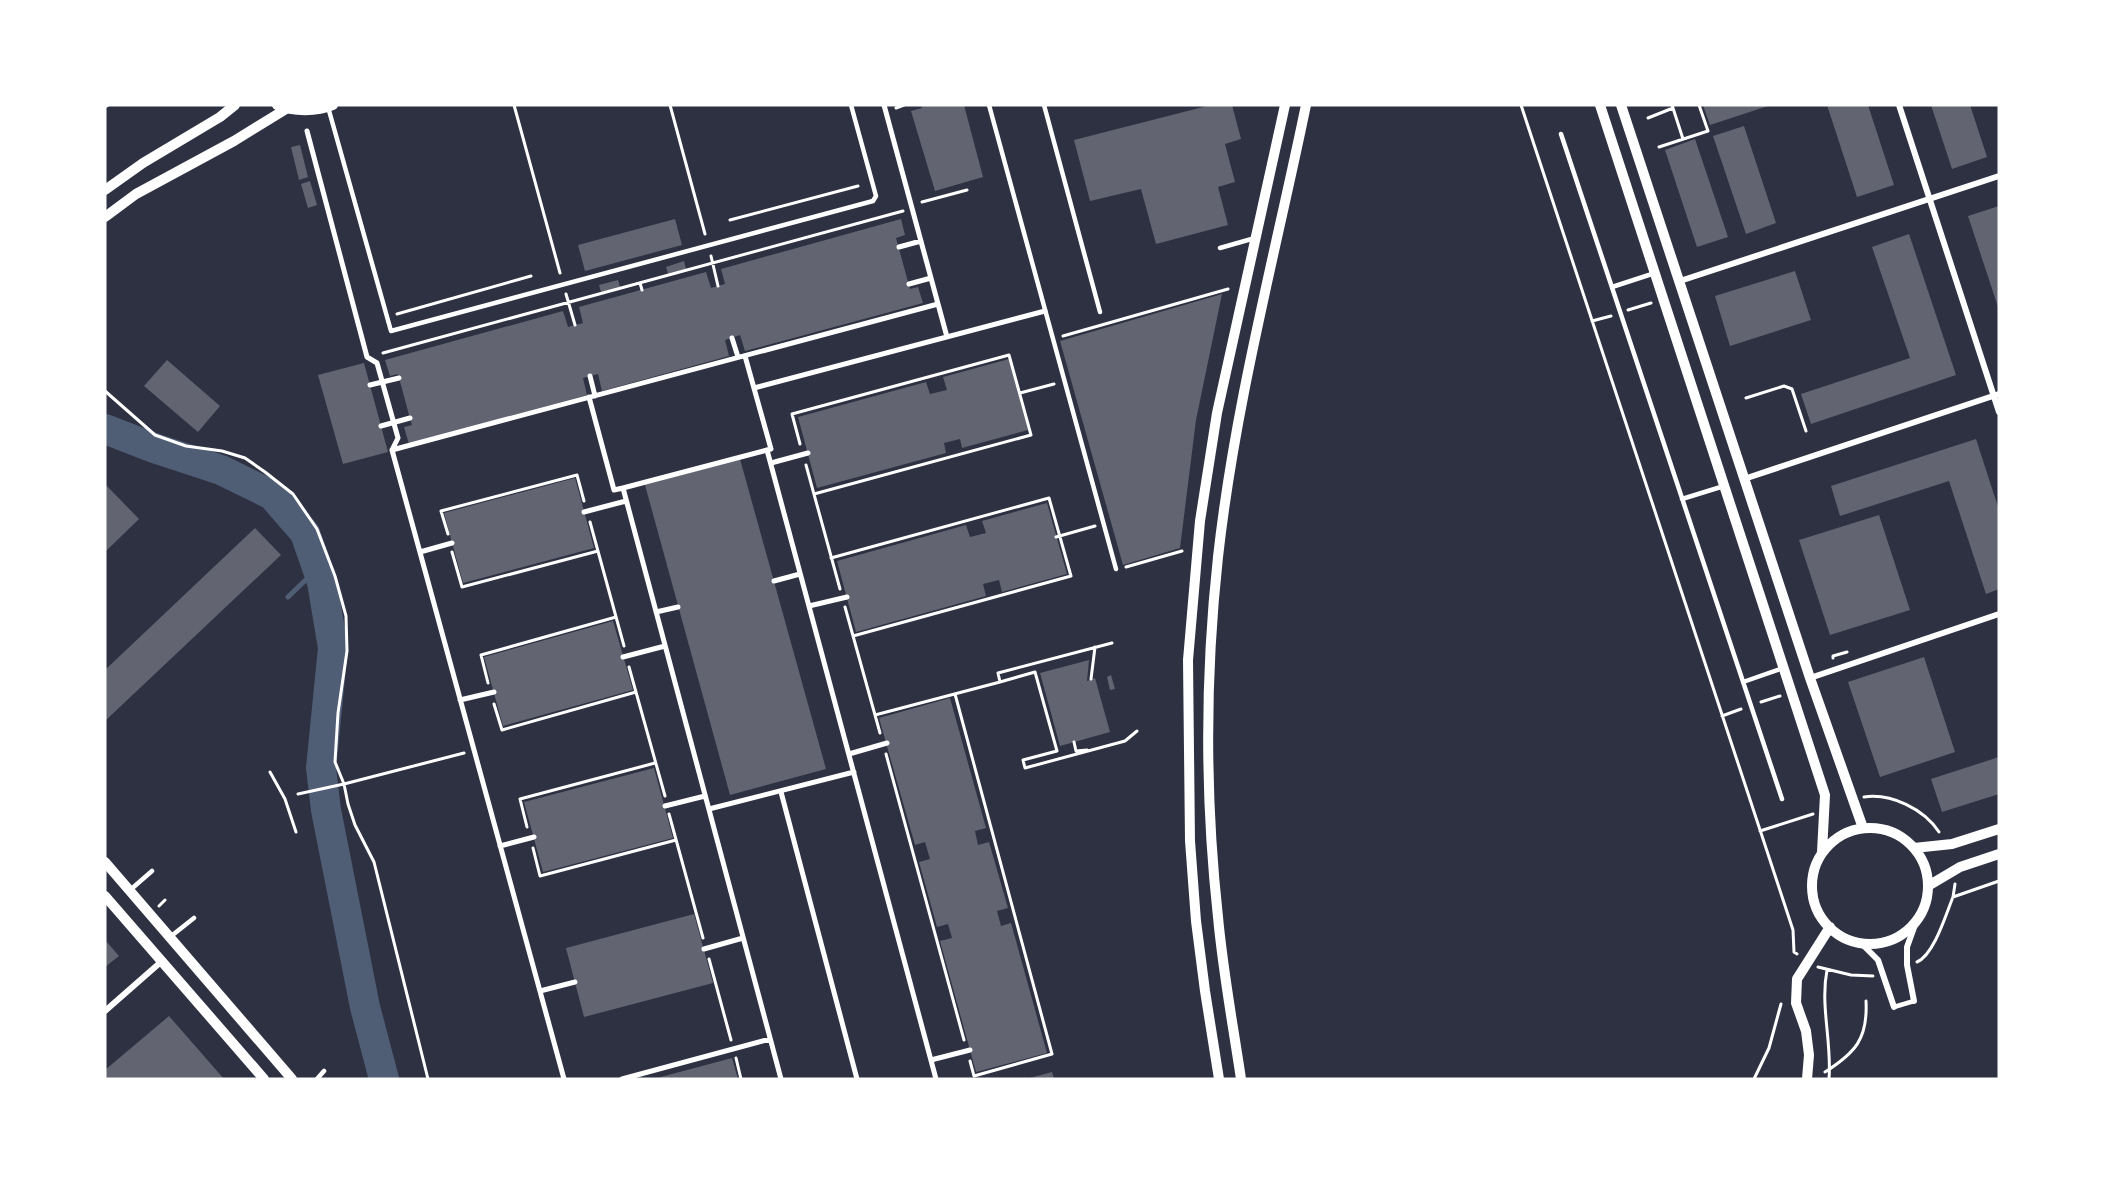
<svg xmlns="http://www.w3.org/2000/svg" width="2104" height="1184" viewBox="0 0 2104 1184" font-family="Arial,sans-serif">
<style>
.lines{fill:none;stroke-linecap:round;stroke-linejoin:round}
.stream{stroke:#4f5d75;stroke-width:5}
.river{stroke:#4f5d75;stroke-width:30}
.building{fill:#626471}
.path{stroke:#fff;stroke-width:3}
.service{stroke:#fff;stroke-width:4.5}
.pedestrian{stroke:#fff;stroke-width:5}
.minor{stroke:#fff;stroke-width:6}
.tertiary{stroke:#fff;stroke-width:10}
</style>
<rect width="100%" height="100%" fill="#2d3142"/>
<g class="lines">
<path class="stream" d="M 288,597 L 317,569"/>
<path class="river" d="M 105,429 L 154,448 L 221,470 L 272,495 L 305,533 L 322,582 L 333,648 L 321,768 L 326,810 L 365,1007 L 384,1079"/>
</g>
<path class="building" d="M 921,105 L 964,105 L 983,177 L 935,191 L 911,111 L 922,108 Z
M 1211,105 L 1232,105 L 1241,139 L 1225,144 L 1235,182 L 1218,187 L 1228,225 L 1156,244 L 1141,189 L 1090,201 L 1074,140 Z
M 1703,105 L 1771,105 L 1710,125 Z
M 1827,105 L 1868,105 L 1894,185 L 1857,197 Z
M 1931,105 L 1970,105 L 1987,157 L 1952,169 Z
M 1744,126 L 1776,223 L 1746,234 L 1713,136 Z
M 1695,139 L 1728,237 L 1697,247 L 1665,150 Z
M 300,145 L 308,177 L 299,180 L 291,147 Z
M 310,181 L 317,205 L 308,208 L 301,184 Z
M 1999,206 L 1999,310 L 1968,216 Z
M 675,219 L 682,245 L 585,271 L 578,245 Z
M 901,219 L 905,235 L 896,238 L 910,289 L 918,287 L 923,303 L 745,351 L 740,335 L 725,340 L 729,356 L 602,391 L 598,374 L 583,378 L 587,395 L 409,444 L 404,427 L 412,425 L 409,415 L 398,374 L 390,376 L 385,360 L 563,311 L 568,327 L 583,323 L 579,307 L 706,272 L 711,288 L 725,284 L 721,269 Z
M 1909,234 L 1956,375 L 1811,424 L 1801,394 L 1910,358 L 1872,247 Z
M 684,261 L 686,269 L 668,274 L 666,267 Z
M 1795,271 L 1811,320 L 1730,346 L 1715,296 Z
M 618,280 L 620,287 L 601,292 L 599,285 Z
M 1222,294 L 1196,420 L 1180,548 L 1123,565 L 1060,341 Z
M 1009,359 L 1028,430 L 962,448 L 960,439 L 944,443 L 946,453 L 817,488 L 798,417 L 926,382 L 930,394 L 947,390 L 943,377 Z
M 167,360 L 220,406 L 198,432 L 144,386 Z
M 364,363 L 388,452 L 343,464 L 318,375 Z
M 1976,439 L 1999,510 L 1999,589 L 1986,594 L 1949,481 L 1840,516 L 1831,486 Z
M 740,459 L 826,769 L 730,795 L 645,485 Z
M 575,478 L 594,548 L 463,583 L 444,513 Z
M 105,484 L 139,519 L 105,552 Z
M 1047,503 L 1067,574 L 1002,592 L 999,580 L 983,584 L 986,596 L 856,632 L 837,561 L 966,525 L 970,537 L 986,533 L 982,521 Z
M 1879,515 L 1910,610 L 1830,635 L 1799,540 Z
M 255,528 L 281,555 L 105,721 L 105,670 Z
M 613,621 L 633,690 L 503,726 L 484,657 Z
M 1924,657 L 1955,752 L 1880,777 L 1848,682 Z
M 1089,660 L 1087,681 L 1095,678 L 1110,732 L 1060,746 L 1040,673 Z
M 1111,675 L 1115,689 L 1110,690 L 1107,677 Z
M 950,698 L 986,828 L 975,831 L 978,845 L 989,842 L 1008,908 L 997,911 L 1001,926 L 1011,923 L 1047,1053 L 976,1072 L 940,941 L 952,938 L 948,924 L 937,927 L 919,862 L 930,859 L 925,842 L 915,845 L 879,718 Z
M 1999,757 L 1999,794 L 1942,812 L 1931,779 Z
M 654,768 L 673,838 L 543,872 L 524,802 Z
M 694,914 L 713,983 L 584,1017 L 566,948 Z
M 105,940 L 119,956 L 105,967 Z
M 169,1016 L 224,1079 L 105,1079 L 105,1070 Z
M 732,1058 L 738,1079 L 658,1079 L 657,1078 Z
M 1052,1072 L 1054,1079 L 1030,1079 L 1030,1078 Z"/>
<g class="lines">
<path class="path" d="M 514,105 L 560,273
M 670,105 L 705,234
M 1521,105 L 1793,930 L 1794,952 L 1797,954
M 1672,105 L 1683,139
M 105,107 L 108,105
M 896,108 L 904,105
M 1648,118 L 1673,108
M 1659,147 L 1708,131 L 1699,105
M 922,202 L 967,190
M 730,220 L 858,186
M 711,256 L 718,286
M 640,283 L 642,290
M 566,294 L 575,325
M 1628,310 L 1651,303
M 397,314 L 531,276
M 1592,321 L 1611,316
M 1063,336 L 1228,289
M 383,353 L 903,211
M 105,391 L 155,435 L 186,446 L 222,451 L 245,458 L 265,472 L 293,494 L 317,529 L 335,576 L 346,616 L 347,651 L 338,713 L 335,762 L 344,784 L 348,804 L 355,825 L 374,862 L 428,1079
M 1020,393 L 1054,384
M 1746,398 L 1784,386 L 1792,389 L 1806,431
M 800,444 L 792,414 L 1009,355 L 1031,435 L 814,494
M 806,465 L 840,589
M 590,522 L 624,646
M 448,534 L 441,511 L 577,475 L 584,501
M 1056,537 L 1095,526
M 452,552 L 462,587 L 598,551
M 831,558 L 1049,498 L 1071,576 L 853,636
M 1126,567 L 1182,551
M 845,607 L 880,733
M 1833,658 L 1833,656 L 1847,652
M 629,667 L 665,796
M 1091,679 L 1095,647
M 1000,682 L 1035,672 L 1057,751 L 1023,760 L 1025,768 L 1125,741 L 1137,731
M 488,683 L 481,655 L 616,617
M 955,694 L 1052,1054 L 974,1076 L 970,1061
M 1761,702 L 1780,696
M 494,704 L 502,730 L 636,692
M 875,715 L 1000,682 L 998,673 L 1112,643
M 1722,716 L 1741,709
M 1074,742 L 1076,751 L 1087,750
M 886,754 L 964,1040
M 270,772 L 285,799 L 296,832
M 298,794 L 344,784 L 464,753
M 1864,797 C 1891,793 1924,809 1939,832
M 669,814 L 703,938
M 527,827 L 520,799 L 655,763
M 1760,831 L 1813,814
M 533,848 L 540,876 L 676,840
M 1953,897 L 1955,884
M 159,906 L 165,900
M 709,959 L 731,1040
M 1917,962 C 1934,955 1946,914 1953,897 L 1999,881
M 1818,967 L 1851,975 L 1873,976
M 1827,970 C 1820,1006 1832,1042 1829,1079
M 736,1058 L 741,1079
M 1825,1072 C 1855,1053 1868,1039 1866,1001
M 1754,1079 L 1769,1048 L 1781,1004"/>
<path class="service" d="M 989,105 L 1116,569
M 1044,105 L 1100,312
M 328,107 L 391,331 L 873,201 L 876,196 L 851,105
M 1561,134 L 1782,799
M 1220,248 L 1255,238
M 1612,287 L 1655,273
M 1682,499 L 1724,486
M 1743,682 L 1783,668
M 129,891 L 152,871
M 170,937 L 194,918
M 1894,1007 L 1914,1001
M 317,1079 L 324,1071"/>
<path class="pedestrian" d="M 884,105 L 947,337
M 307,131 L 367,357 L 377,363 L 398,438 L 392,450
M 899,247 L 921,241
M 909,284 L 931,278
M 732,338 L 738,357
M 745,356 L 771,449 L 767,450 L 936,1079
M 590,376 L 595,396
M 370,385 L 399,378
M 754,388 L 1045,311
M 589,397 L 614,490 L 623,488 L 781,1079
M 381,426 L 410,418
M 392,450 L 564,1079
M 392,450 L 938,304
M 771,463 L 808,453
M 623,488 L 767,450
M 584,512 L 626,501
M 420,552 L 452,543
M 774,581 L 800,574
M 809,606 L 847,597
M 656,612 L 678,607
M 623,657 L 665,646
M 460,700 L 494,692
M 849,754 L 887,743
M 781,792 L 857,1079
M 665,806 L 705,796
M 709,809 L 854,772
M 500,846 L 534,837
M 704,949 L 743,938
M 540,991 L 575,982
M 931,1060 L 970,1050
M 622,1079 L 770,1039"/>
<path class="minor" d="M 1899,105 L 1999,412
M 1680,281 L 1999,176
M 1744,479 L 1999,394
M 1810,678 L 1999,614
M 1861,943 L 1878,960 L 1894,1007
M 1914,1001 L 1907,965 L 1907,947 L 1916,922
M 105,1011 L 162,961"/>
<path class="tertiary" d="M 277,105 C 293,112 317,112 333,105
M 1600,105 L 1825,795 L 1822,852
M 1621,105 L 1810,678 L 1863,828
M 105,190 L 143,163 L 220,117 L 235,105
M 105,217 L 136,194 L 234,141 L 286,109
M1812 886a58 58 0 1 1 116 0a58 58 0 1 1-116 0Z
M 1914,848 L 1952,844 L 1999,829
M 105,862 L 292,1079
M 1928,886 L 1960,867 L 1999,854
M 105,896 L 264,1079
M 1219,1079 L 1205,991 L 1196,921 L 1190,841 L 1188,660 L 1200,521 L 1217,413 L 1285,105
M 1241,1079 C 1233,1025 1223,972 1218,917 C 1205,798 1205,676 1218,557 C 1235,404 1275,255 1306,105
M 1807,1079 L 1809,1055 L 1806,1031 L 1796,1003 L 1797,979 L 1830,927"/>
</g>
<rect width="2104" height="1184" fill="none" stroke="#ffffff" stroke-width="213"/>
</svg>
